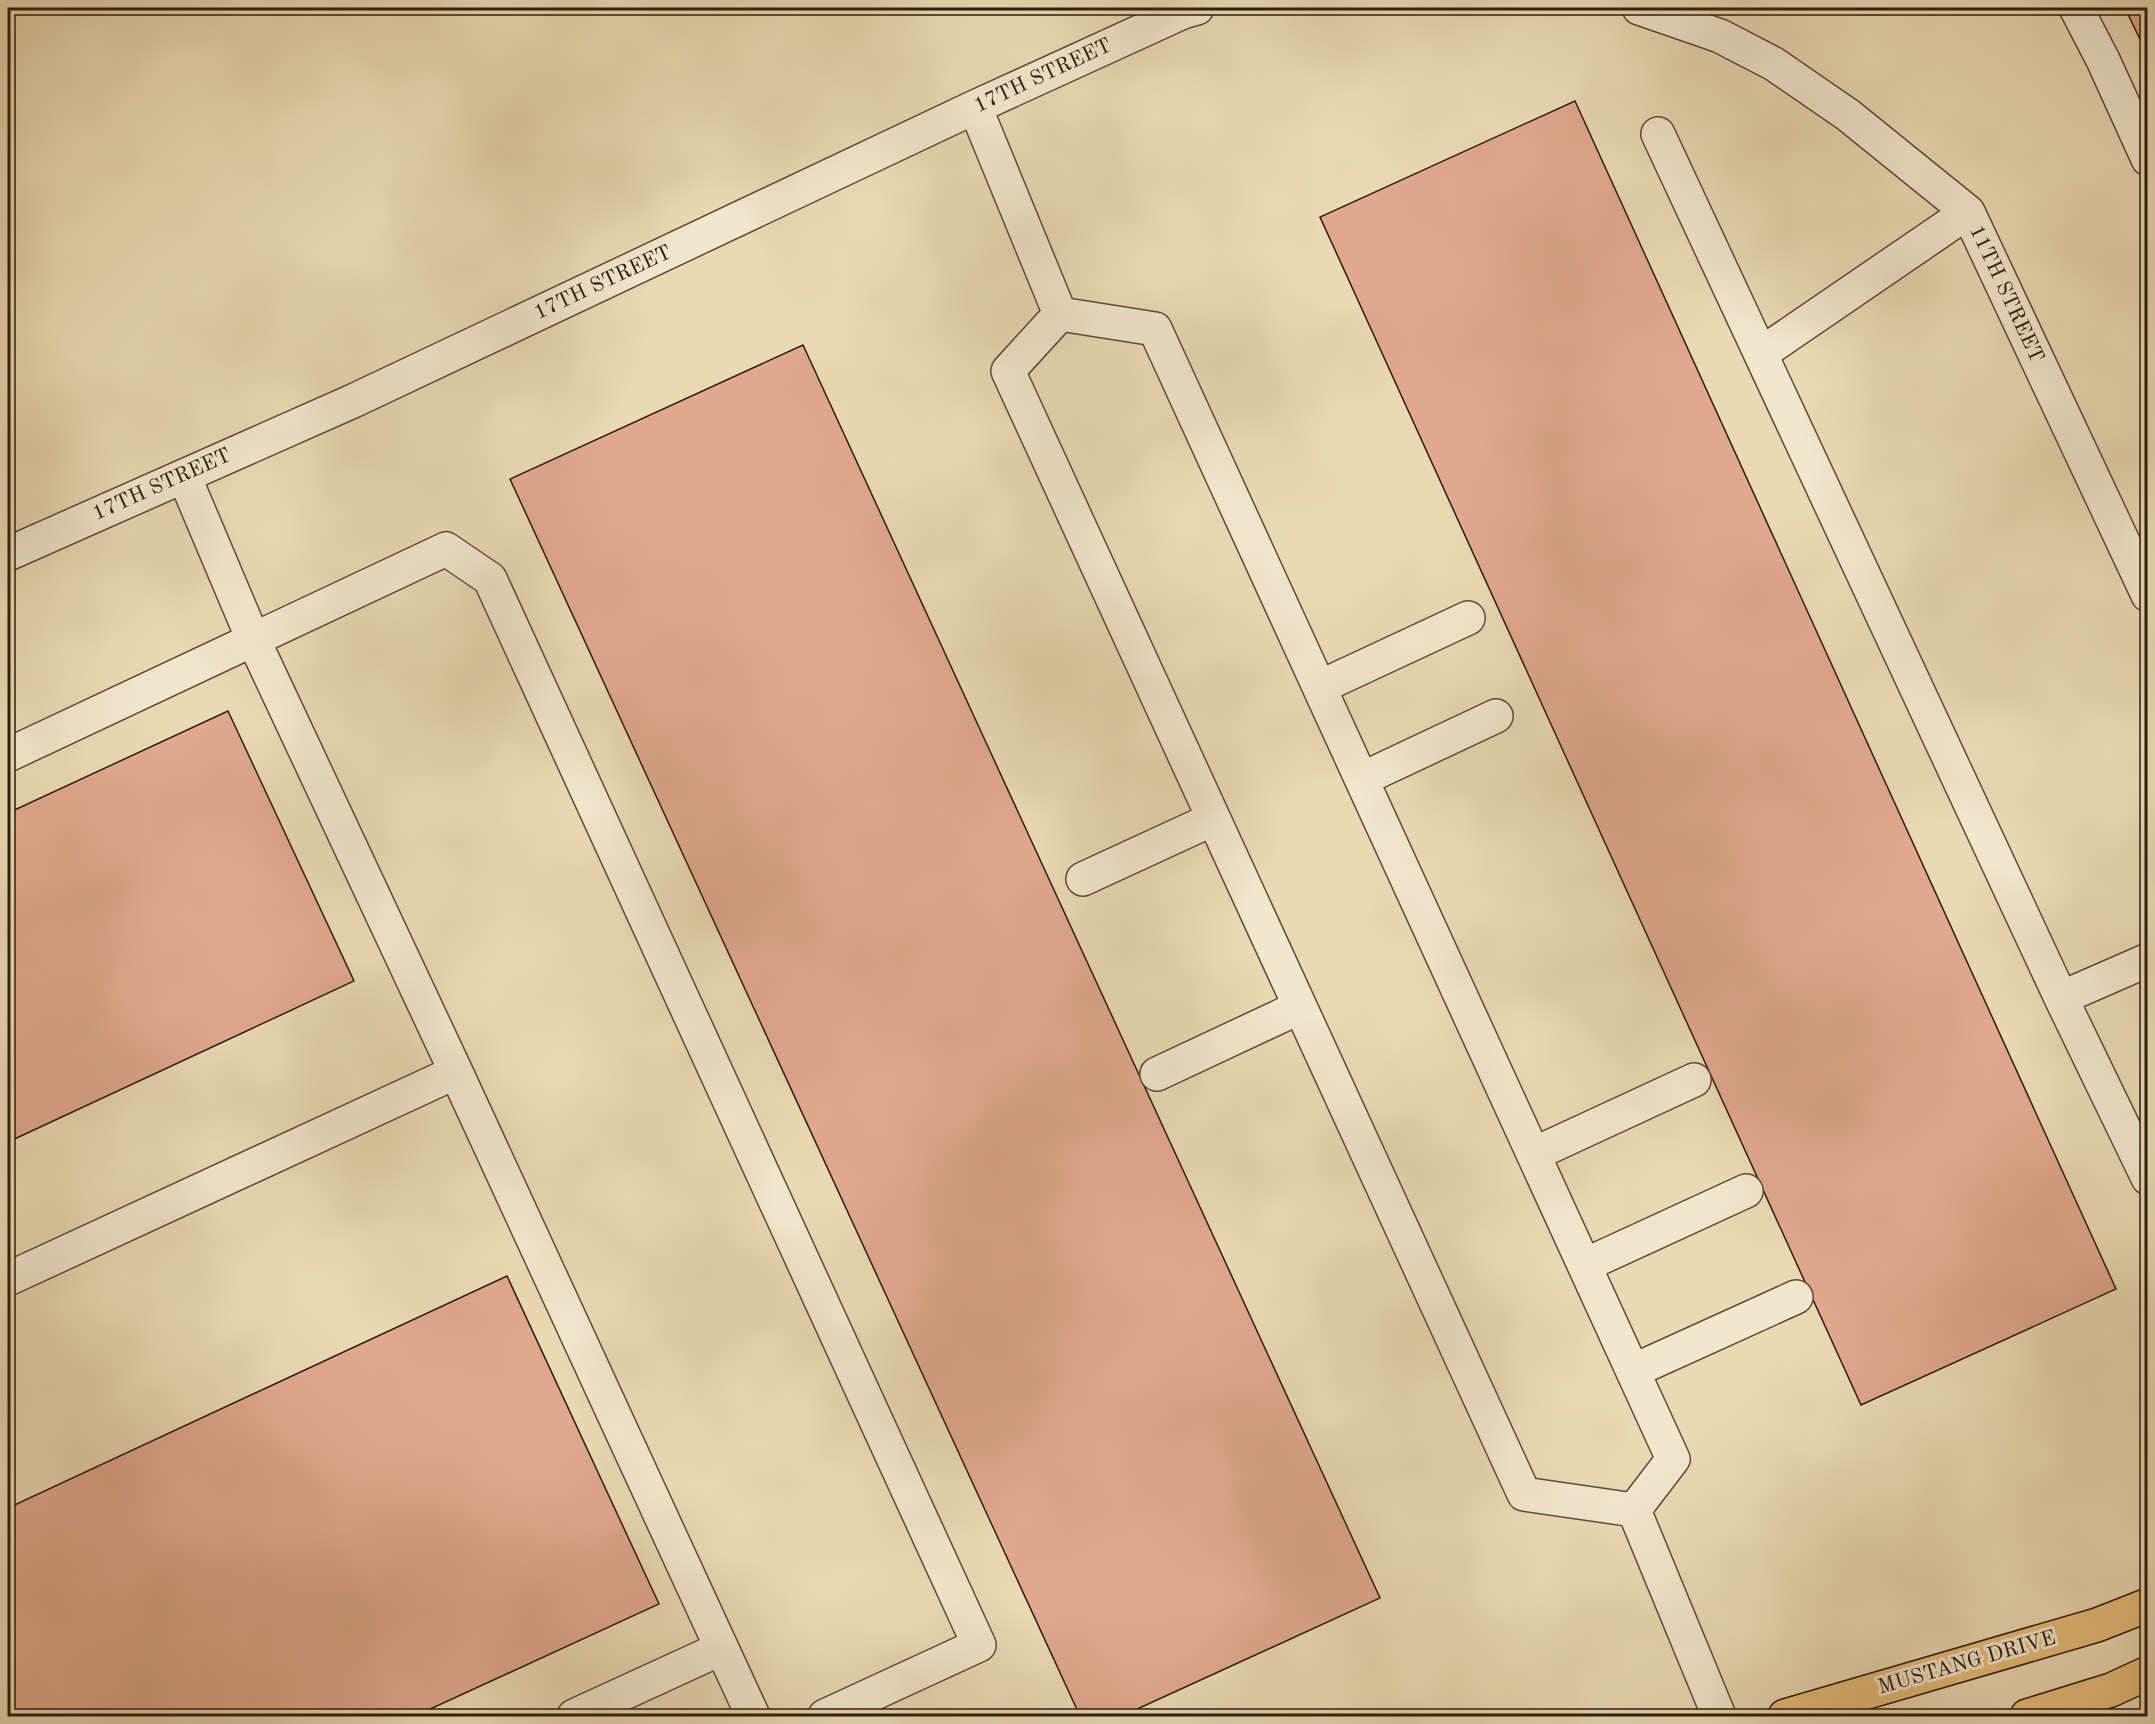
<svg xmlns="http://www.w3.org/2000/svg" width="2155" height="1724" viewBox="0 0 2155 1724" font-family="'Old Standard TT',serif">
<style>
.building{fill:#e0a98e;stroke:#2c1d0a;stroke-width:1.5}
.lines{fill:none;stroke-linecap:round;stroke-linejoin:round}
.minor-casing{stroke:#5c4c34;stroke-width:36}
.major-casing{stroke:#2c1d0a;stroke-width:36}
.minor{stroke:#f1e7ce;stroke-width:33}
.major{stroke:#e5bd7a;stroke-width:33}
.labels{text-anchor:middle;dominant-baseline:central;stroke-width:6;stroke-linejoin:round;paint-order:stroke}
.street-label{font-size:21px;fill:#2c1d0a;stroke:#f1e7ce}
</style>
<rect width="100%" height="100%" fill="#eadab4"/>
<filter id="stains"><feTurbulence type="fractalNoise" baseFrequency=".00333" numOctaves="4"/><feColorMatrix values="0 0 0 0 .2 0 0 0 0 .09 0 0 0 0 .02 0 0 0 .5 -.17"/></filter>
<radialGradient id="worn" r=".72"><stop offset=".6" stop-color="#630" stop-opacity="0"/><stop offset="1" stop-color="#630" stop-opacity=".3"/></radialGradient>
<path class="building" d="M 2125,8 L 2148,8 L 2148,56 Z
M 1575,101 L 2116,1289 L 1861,1405 L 1320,217 Z
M 803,345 L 1380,1598 L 1122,1716 L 1080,1716 L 510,479 Z
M 228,711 L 354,981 L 8,1142 L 8,813 Z
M 507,1276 L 659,1604 L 415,1716 L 8,1716 L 8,1508 Z"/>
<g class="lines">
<g class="minor-casing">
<path id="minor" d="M 1639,8 L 1720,36 L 1774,64 L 1848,115 L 1968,212 L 2148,595
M 2076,8 L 2103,60 L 2148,159
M 975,107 L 1060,314 L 1155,329 L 1673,1459 L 1634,1510 L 1719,1716
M 1658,134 L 2061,998
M 1060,314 L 1008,371 L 1524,1494 L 1634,1510
M 1762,353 L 1968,212
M 184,476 L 253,639 L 456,1072 L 753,1716
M 8,554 L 353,401 L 975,107 L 1183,12 L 1197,8
M 1320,687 L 1468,618
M 8,755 L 446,549 L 490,579 L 979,1645 L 825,1716
M 1362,779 L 1496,716
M 1083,879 L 1213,819
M 2148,960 L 2061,998 L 2148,1178
M 1157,1074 L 1300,1007
M 1534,1154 L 1694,1080
M 1585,1265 L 1746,1191
M 8,1279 L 456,1072
M 1633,1371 L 1796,1297
M 574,1716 L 720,1649"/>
</g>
<g class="major-casing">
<path id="major" d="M 1785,1716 L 2097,1625 L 2148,1605
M 2027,1716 L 2111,1690 L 2148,1673"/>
</g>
<use href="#minor" class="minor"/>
<use href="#major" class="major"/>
</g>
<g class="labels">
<g class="street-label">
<text transform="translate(1043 76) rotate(-25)">17TH STREET</text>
<text transform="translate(603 283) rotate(-25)">17TH STREET</text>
<text transform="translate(2006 294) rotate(65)">11TH STREET</text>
<text transform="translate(162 485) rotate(-24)">17TH STREET</text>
<text transform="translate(1967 1663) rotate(-16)">MUSTANG DRIVE</text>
</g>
</g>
<rect width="2155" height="1724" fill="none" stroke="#eadab4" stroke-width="30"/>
<rect x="9" y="9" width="2137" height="1706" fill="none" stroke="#2c1d0a" stroke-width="3"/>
<rect x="15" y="15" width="2125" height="1694" fill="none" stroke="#2c1d0a" stroke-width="1.5"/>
<rect width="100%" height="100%" filter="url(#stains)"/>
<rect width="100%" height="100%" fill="url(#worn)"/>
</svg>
